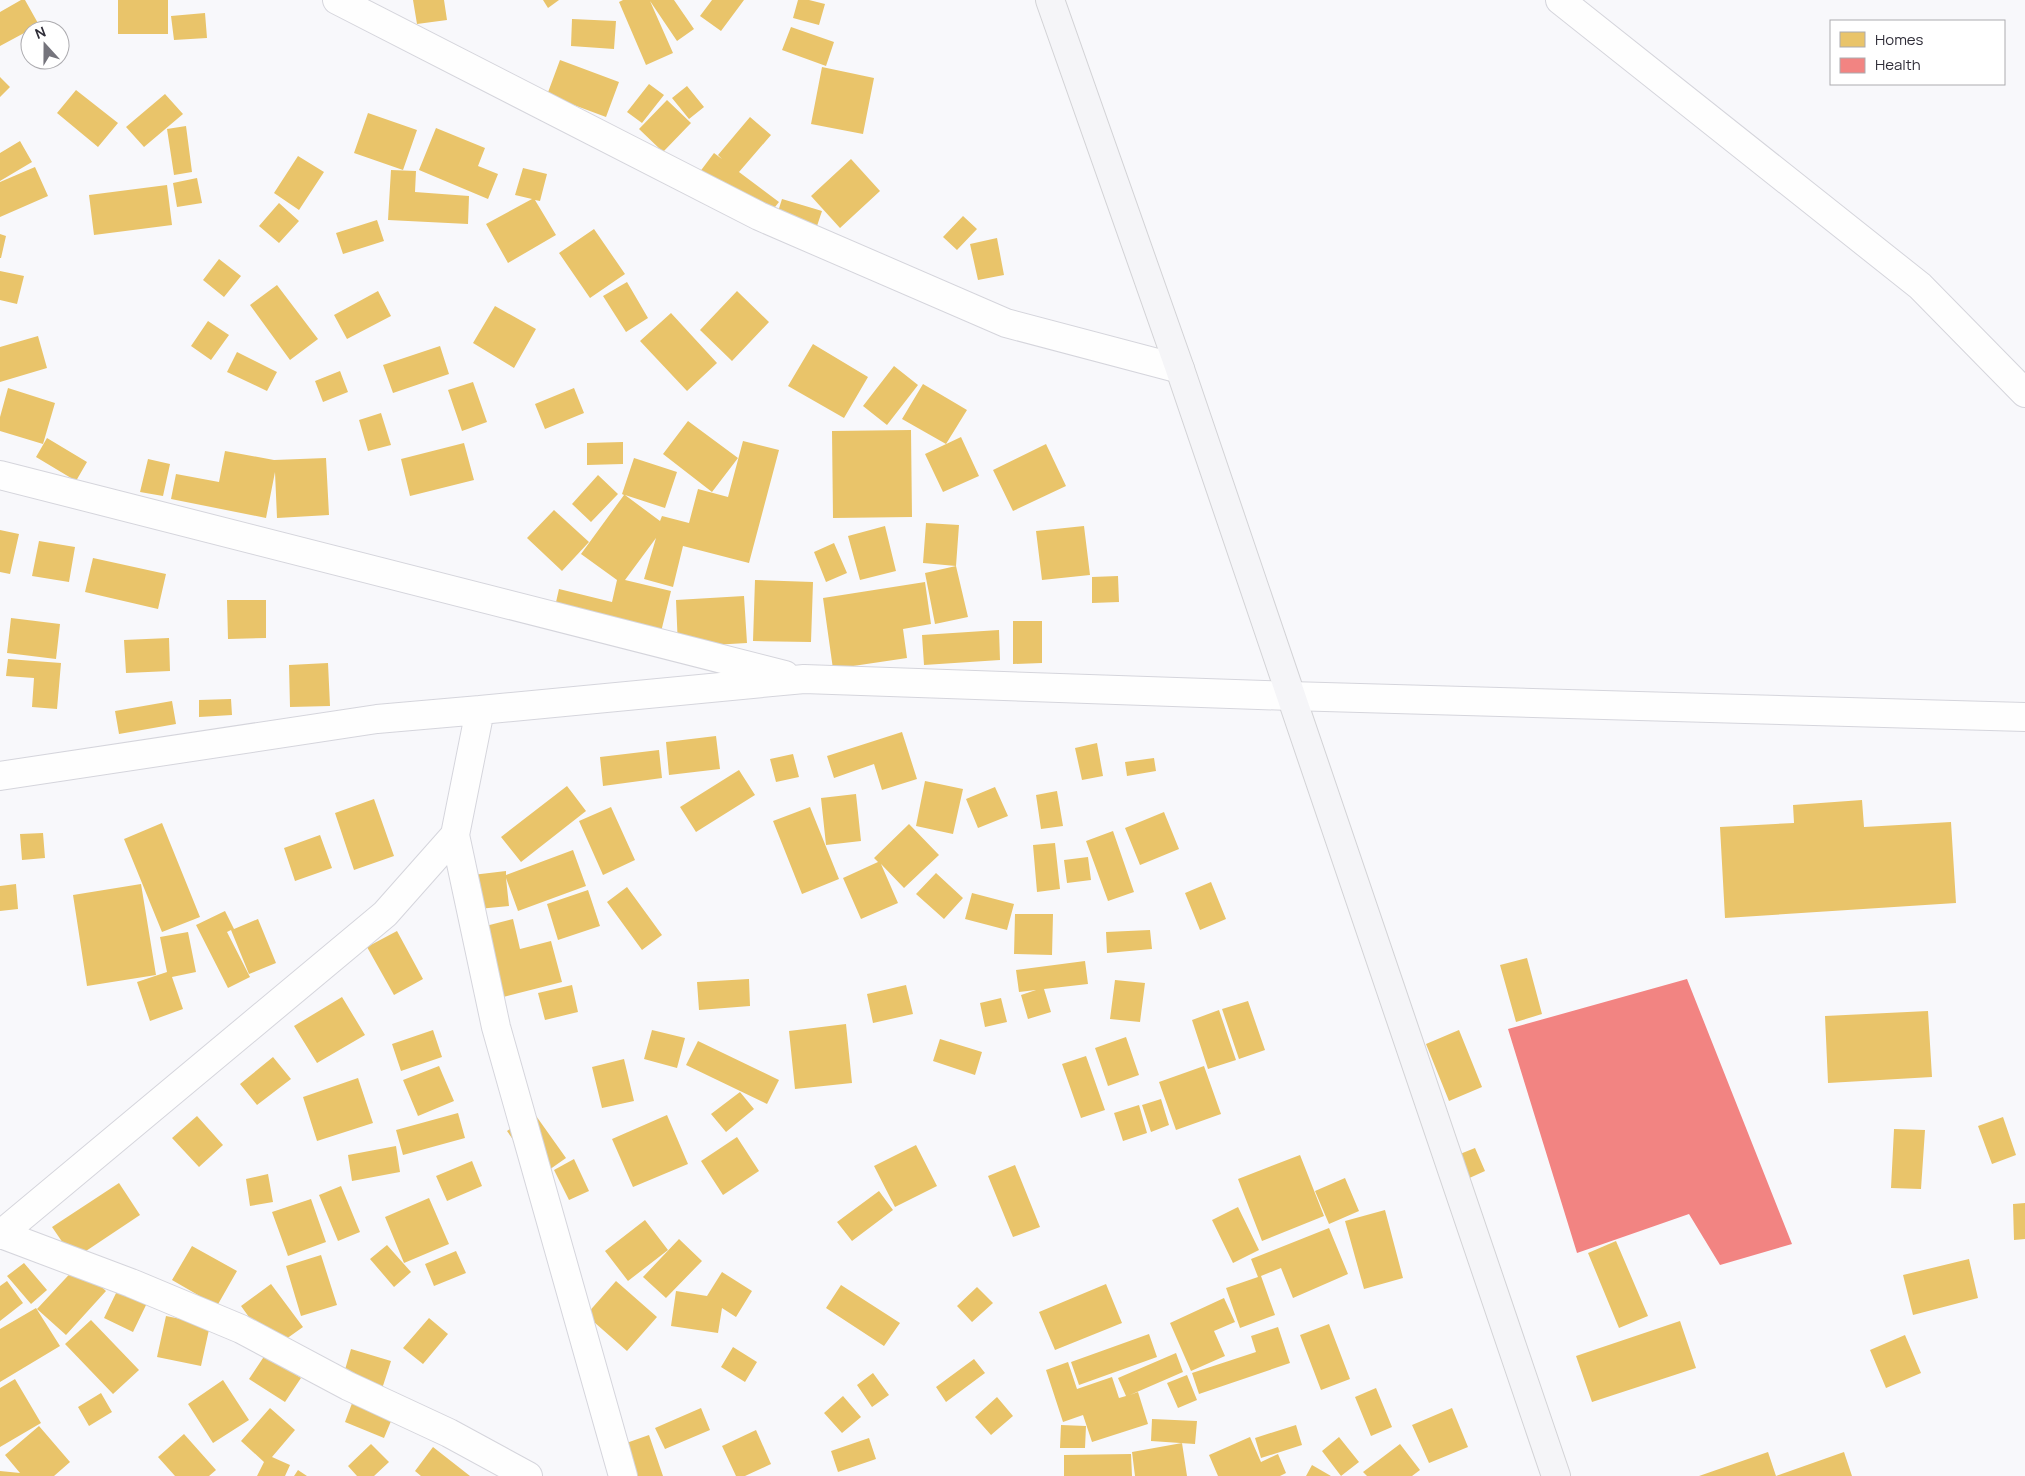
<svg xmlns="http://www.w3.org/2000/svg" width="2025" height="1476" viewBox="0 0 2025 1476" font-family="Manrope,sans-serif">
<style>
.homes{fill:#e9c46a}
.health{fill:#f28482}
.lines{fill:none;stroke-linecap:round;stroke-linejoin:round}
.minor-casing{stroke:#d5d5dc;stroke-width:30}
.major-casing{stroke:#d3d3d6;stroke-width:30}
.minor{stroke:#fefefe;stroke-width:28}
.major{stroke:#f5f5f8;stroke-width:28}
</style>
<rect width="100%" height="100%" fill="#f8f8fb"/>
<path class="homes" d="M 21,0 L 25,0 L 39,25 L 0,46 L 0,12 Z
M 118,0 L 168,0 L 168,34 L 118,34 Z
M 413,0 L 444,0 L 447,20 L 417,24 Z
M 543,0 L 559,0 L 548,8 Z
M 623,0 L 674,0 L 694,29 L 677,41 L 650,1 L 673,53 L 646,65 L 619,2 Z
M 712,0 L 744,0 L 721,31 L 700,16 Z
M 798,0 L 809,0 L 825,4 L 819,25 L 793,18 Z
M 205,13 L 207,38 L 174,40 L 171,16 Z
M 572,19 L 616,21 L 614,49 L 571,46 Z
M 791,27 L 834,42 L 826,66 L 782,50 Z
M 560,60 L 619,82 L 606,117 L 547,95 Z
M 822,67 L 874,78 L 863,134 L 811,124 Z
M 0,77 L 10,87 L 0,97 Z
M 649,84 L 664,95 L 642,123 L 627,112 Z
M 687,86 L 704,107 L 689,119 L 672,98 Z
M 76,90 L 118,123 L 98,147 L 57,113 Z
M 165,94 L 183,114 L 144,147 L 126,127 Z
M 667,100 L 691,123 L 663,152 L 639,129 Z
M 368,113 L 417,130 L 403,170 L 354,153 Z
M 750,117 L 771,135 L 739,172 L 779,202 L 763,222 L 699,173 L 714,153 L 722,159 L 718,155 Z
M 186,126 L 192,172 L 174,175 L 167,129 Z
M 436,128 L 485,148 L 478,166 L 498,174 L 488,199 L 419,170 Z
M 20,141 L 32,162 L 0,181 L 0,153 Z
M 298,156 L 324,172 L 299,210 L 274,193 Z
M 851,159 L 880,191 L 840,228 L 811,196 Z
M 35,167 L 48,196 L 0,217 L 0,182 Z
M 523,168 L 547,174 L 540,201 L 535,200 L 556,235 L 508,263 L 486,224 L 532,199 L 515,195 Z
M 391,170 L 416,171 L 415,192 L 469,196 L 468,224 L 388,220 Z
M 197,178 L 202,203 L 177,207 L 173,183 Z
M 167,185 L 172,225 L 94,235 L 89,195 Z
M 782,199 L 822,211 L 815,232 L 775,221 Z
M 279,203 L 299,221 L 279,243 L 259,226 Z
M 963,216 L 977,229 L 957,250 L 943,237 Z
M 377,220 L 384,241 L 343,254 L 336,233 Z
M 594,229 L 625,274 L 590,298 L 559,253 Z
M 0,234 L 6,236 L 1,258 L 0,258 Z
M 997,238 L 1004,275 L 978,280 L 970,244 Z
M 219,259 L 241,276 L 224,297 L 203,280 Z
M 0,271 L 24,276 L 17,304 L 0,300 Z
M 627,282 L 648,318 L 626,332 L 603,296 Z
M 277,285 L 318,339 L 290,360 L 250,305 Z
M 378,291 L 391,316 L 347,339 L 334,315 Z
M 737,291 L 769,322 L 732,361 L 700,330 Z
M 495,306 L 536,329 L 514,368 L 473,343 Z
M 671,313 L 717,363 L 687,391 L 640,341 Z
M 208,321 L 229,335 L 211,360 L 191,346 Z
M 38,336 L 47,368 L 0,382 L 0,347 Z
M 813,344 L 868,377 L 844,418 L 788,386 Z
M 440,346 L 449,374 L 393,393 L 383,365 Z
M 237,352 L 277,372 L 267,391 L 227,372 Z
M 894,366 L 918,385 L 887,425 L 863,406 Z
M 340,371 L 348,392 L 323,402 L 315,381 Z
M 473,382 L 487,422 L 462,431 L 448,390 Z
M 923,384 L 967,410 L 946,444 L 902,419 Z
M 8,388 L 55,403 L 43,444 L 0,431 L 0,417 Z
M 574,388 L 584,413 L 545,429 L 535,404 Z
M 381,413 L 391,445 L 368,451 L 359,420 Z
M 688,421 L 738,458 L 712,492 L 663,454 Z
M 911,430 L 912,517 L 833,518 L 832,431 Z
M 961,437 L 979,476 L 943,492 L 925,454 Z
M 47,438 L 87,462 L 76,481 L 36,457 Z
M 743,441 L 779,450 L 749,563 L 683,546 L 673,587 L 644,579 L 656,538 L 625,580 L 671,591 L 660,636 L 554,611 L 559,589 L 612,602 L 617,580 L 581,554 L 624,495 L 622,494 L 634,458 L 677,472 L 665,508 L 625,495 L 660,521 L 662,516 L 689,523 L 698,489 L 728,497 Z
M 623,442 L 623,464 L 587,465 L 587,443 Z
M 464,443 L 474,480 L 410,496 L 401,459 Z
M 1046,444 L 1066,486 L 1013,511 L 993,470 Z
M 225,451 L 274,460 L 326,458 L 329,515 L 277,518 L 275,472 L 266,518 L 171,499 L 176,474 L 219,482 Z
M 148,459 L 170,464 L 163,496 L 140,492 Z
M 598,475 L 618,494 L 591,522 L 572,504 Z
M 554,510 L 589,542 L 562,571 L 527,538 Z
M 926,523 L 959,525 L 956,566 L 968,617 L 935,624 L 925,573 L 956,566 L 923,563 Z
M 885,526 L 896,571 L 860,580 L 848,536 Z
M 1084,526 L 1090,575 L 1042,580 L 1036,531 Z
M 0,530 L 19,534 L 10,574 L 0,572 Z
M 39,541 L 75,547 L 69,582 L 32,576 Z
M 834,543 L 847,573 L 826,582 L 814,552 Z
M 93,558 L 166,574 L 158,609 L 85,592 Z
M 1118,576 L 1119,602 L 1092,603 L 1092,577 Z
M 755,580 L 813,582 L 811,642 L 753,641 Z
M 925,582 L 931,624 L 903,629 L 907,658 L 833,669 L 823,598 Z
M 744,596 L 747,643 L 678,647 L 676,600 Z
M 227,600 L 266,600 L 266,638 L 228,639 Z
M 11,618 L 60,624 L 56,659 L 7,653 Z
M 1013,621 L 1042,621 L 1042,663 L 1013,664 Z
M 999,630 L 1000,660 L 924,665 L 922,635 Z
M 169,638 L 170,671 L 126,673 L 124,640 Z
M 8,659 L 61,663 L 57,709 L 32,707 L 34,678 L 6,676 Z
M 328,663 L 330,706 L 290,707 L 289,665 Z
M 231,699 L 232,715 L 199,717 L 199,700 Z
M 172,701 L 176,724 L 119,734 L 115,711 Z
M 902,732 L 917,779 L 882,790 L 874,764 L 834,778 L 827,756 Z
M 716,736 L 720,769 L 669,775 L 666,742 Z
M 1097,743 L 1103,776 L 1082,780 L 1075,748 Z
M 659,750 L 662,778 L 603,786 L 600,757 Z
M 793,754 L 799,777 L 776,782 L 770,759 Z
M 1154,758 L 1156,771 L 1127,776 L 1125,762 Z
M 739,770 L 755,795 L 696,832 L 680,807 Z
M 925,781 L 963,789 L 953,834 L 916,826 Z
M 567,786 L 586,811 L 521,862 L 501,837 Z
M 995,787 L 1008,816 L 978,828 L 966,799 Z
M 1057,791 L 1063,826 L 1041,829 L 1036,795 Z
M 856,794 L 861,841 L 826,845 L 821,798 Z
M 374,799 L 394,856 L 354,870 L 335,813 Z
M 1862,800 L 1864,827 L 1951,822 L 1956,903 L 1725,918 L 1720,827 L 1794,823 L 1793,805 Z
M 611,807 L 635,860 L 603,875 L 579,821 Z
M 810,807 L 839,879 L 802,894 L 773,821 Z
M 1164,812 L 1179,849 L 1140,865 L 1125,828 Z
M 162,823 L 200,917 L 162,932 L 124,839 Z
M 909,824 L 939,855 L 904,888 L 881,864 L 898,903 L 861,919 L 843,878 L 878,862 L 874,858 Z
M 1113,831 L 1134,892 L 1108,901 L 1086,841 Z
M 43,833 L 45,858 L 22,860 L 20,834 Z
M 320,835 L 332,868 L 295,881 L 284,848 Z
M 1055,843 L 1060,889 L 1037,892 L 1033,845 Z
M 573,850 L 586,886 L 518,911 L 506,878 L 509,906 L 468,910 L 464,876 L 506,871 L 506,875 Z
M 1088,857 L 1091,880 L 1067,883 L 1064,860 Z
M 936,873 L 963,898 L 944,919 L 916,894 Z
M 1211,882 L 1226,919 L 1200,930 L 1185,893 Z
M 16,884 L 18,909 L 0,911 L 0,886 Z
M 141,884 L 156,975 L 87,986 L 73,895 Z
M 627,887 L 662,935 L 642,950 L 607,902 Z
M 588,890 L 600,926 L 558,940 L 547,904 Z
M 972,893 L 1014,904 L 1007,930 L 965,919 Z
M 225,911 L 234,929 L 258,919 L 276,963 L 249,974 L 231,930 L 227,932 L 250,977 L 228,988 L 196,925 Z
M 1015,914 L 1053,914 L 1052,955 L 1014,954 Z
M 513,919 L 520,949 L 551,941 L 562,982 L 488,1001 L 470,930 Z
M 1150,930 L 1152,949 L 1107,953 L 1106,932 Z
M 397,931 L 423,979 L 394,995 L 367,947 Z
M 188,932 L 196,972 L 172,977 L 183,1009 L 150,1021 L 137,982 L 167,972 L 160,937 Z
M 1527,958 L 1542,1014 L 1516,1022 L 1500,965 Z
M 1085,961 L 1088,984 L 1044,989 L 1051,1012 L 1028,1019 L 1021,995 L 1036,990 L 1019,992 L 1016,970 Z
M 749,979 L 750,1006 L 699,1010 L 697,982 Z
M 1115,980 L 1145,983 L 1140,1022 L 1110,1019 Z
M 572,985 L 578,1012 L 545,1020 L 538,993 Z
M 906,985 L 913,1014 L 873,1023 L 867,994 Z
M 342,997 L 365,1035 L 317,1063 L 294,1026 Z
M 1001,998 L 1007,1022 L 985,1027 L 980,1003 Z
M 1248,1001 L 1265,1050 L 1239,1059 L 1222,1009 Z
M 1219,1010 L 1236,1060 L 1208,1069 L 1192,1020 Z
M 1928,1011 L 1932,1077 L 1828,1083 L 1825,1016 Z
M 846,1024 L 852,1083 L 795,1089 L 789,1031 Z
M 433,1030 L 442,1057 L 401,1071 L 392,1044 Z
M 652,1030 L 685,1038 L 677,1068 L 644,1059 Z
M 1459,1030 L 1482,1087 L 1449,1101 L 1426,1044 Z
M 1126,1037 L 1139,1075 L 1108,1086 L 1095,1048 Z
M 940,1039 L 982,1052 L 975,1075 L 933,1061 Z
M 698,1041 L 779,1080 L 767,1104 L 686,1065 Z
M 1086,1056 L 1105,1110 L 1081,1118 L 1062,1064 Z
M 273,1057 L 291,1079 L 257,1105 L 240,1084 Z
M 624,1059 L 634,1101 L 602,1108 L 592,1067 Z
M 439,1066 L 454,1101 L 418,1116 L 403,1080 Z
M 1204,1066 L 1221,1114 L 1176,1130 L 1159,1082 Z
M 358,1078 L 373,1123 L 317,1141 L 303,1097 Z
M 740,1092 L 754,1109 L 726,1132 L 711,1114 Z
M 1161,1099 L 1169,1125 L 1151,1132 L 1142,1105 Z
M 1139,1105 L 1147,1133 L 1123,1141 L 1114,1113 Z
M 458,1113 L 465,1138 L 403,1155 L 396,1130 Z
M 534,1113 L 566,1158 L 539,1177 L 507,1131 Z
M 667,1115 L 688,1164 L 633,1187 L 612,1139 Z
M 197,1116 L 223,1145 L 199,1167 L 172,1138 Z
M 2003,1117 L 2016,1155 L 1992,1164 L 1978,1126 Z
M 1894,1129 L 1925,1130 L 1921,1189 L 1891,1188 Z
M 737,1137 L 759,1171 L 723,1195 L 701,1161 Z
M 916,1145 L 937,1186 L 895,1207 L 874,1166 Z
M 396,1146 L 400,1172 L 352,1181 L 348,1155 Z
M 1475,1148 L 1485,1171 L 1465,1180 L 1455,1156 Z
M 1300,1155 L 1324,1216 L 1262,1241 L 1238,1179 Z
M 574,1159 L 589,1191 L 569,1200 L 554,1170 Z
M 472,1161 L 482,1186 L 447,1201 L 436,1176 Z
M 1015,1165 L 1040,1227 L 1013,1237 L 988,1176 Z
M 268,1174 L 273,1202 L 250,1206 L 246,1179 Z
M 1345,1178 L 1359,1211 L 1329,1224 L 1315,1191 Z
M 119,1183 L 140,1215 L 74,1259 L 52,1227 Z
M 341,1186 L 360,1232 L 338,1241 L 319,1195 Z
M 879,1191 L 893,1210 L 852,1241 L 837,1222 Z
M 429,1198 L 449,1244 L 404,1263 L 385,1217 Z
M 311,1199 L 326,1242 L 288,1256 L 272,1212 Z
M 2025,1203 L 2025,1239 L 2014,1240 L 2013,1204 Z
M 1238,1207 L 1259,1250 L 1233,1263 L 1212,1220 Z
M 1385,1210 L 1403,1278 L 1364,1289 L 1345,1221 Z
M 645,1220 L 668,1250 L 628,1281 L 605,1251 Z
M 1329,1228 L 1348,1274 L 1293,1298 L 1281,1268 L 1261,1276 L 1275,1315 L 1240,1328 L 1226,1288 L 1258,1277 L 1251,1259 Z
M 679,1239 L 702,1261 L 666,1298 L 643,1277 Z
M 1616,1241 L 1648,1316 L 1619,1328 L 1588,1253 Z
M 387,1245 L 411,1272 L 394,1287 L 370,1259 Z
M 192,1246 L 237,1271 L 217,1306 L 172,1280 Z
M 456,1251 L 466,1273 L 434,1286 L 425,1264 Z
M 321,1255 L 337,1305 L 301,1316 L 286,1266 Z
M 1969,1259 L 1978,1298 L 1913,1315 L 1903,1275 Z
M 24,1263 L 47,1290 L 31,1304 L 7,1276 Z
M 78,1265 L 106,1291 L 66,1335 L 37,1309 Z
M 722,1272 L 752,1291 L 736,1317 L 722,1308 L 718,1333 L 671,1326 L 676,1291 L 707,1296 Z
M 7,1281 L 23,1303 L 0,1321 L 0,1286 Z
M 616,1281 L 657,1317 L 627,1351 L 586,1315 Z
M 271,1284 L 303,1327 L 272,1349 L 241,1306 Z
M 1106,1284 L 1122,1323 L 1055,1350 L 1039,1312 Z
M 841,1285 L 900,1323 L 884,1346 L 826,1308 Z
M 977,1287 L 993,1303 L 972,1322 L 957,1306 Z
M 118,1289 L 147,1303 L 133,1332 L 104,1318 Z
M 1224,1298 L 1235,1322 L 1214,1331 L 1225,1356 L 1191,1371 L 1170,1323 Z
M 36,1308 L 60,1346 L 0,1382 L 0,1329 Z
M 166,1316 L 210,1325 L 201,1366 L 157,1357 Z
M 429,1318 L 448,1334 L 423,1364 L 403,1348 Z
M 91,1320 L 139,1370 L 113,1394 L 65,1344 Z
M 1680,1321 L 1696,1368 L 1592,1402 L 1576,1356 Z
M 1329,1324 L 1350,1379 L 1321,1390 L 1300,1335 Z
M 1278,1327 L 1290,1363 L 1199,1394 L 1192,1373 L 1256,1352 L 1251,1336 Z
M 1149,1334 L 1157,1357 L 1079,1385 L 1071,1362 Z
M 1905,1335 L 1921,1373 L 1886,1388 L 1870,1350 Z
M 733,1347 L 757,1362 L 745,1382 L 721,1367 Z
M 351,1349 L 391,1361 L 381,1392 L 342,1380 Z
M 1176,1353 L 1183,1372 L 1130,1395 L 1138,1392 L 1148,1424 L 1092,1442 L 1083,1415 L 1063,1422 L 1046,1370 L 1068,1362 L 1077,1389 L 1112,1377 L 1119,1398 L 1126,1396 L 1118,1378 Z
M 265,1355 L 301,1378 L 285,1402 L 249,1379 Z
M 974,1359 L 985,1373 L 946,1402 L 936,1387 Z
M 873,1373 L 889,1395 L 872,1407 L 857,1385 Z
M 1187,1375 L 1197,1400 L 1178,1408 L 1167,1383 Z
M 15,1379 L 41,1423 L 0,1447 L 0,1388 Z
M 223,1380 L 249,1420 L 213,1443 L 188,1404 Z
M 1376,1388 L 1392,1427 L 1371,1436 L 1355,1397 Z
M 101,1393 L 112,1412 L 89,1426 L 78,1407 Z
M 843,1396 L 861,1417 L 842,1433 L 824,1413 Z
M 997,1397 L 1013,1416 L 991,1435 L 975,1417 Z
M 354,1398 L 394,1414 L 384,1438 L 345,1422 Z
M 270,1408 L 295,1430 L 272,1457 L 290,1465 L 285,1476 L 257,1476 L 264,1462 L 241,1441 Z
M 701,1408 L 710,1430 L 665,1449 L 655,1428 Z
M 1452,1408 L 1468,1447 L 1429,1463 L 1412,1425 Z
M 1152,1419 L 1197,1421 L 1195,1444 L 1151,1441 Z
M 1061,1425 L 1086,1426 L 1085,1448 L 1060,1448 Z
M 1296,1425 L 1302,1445 L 1261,1458 L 1255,1438 Z
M 39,1426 L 70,1462 L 54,1476 L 0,1476 L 0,1471 L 20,1473 L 5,1455 Z
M 756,1430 L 771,1464 L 745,1476 L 736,1476 L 722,1446 Z
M 184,1434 L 216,1470 L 209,1476 L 175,1476 L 158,1457 Z
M 649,1435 L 663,1476 L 625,1476 L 615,1447 Z
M 1250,1437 L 1261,1462 L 1278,1454 L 1286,1473 L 1280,1476 L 1218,1476 L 1209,1455 Z
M 1339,1437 L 1359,1462 L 1341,1476 L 1322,1451 Z
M 869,1438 L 876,1459 L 838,1472 L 831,1451 Z
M 1182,1443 L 1187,1476 L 1135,1476 L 1132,1452 Z
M 371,1444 L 389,1462 L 374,1476 L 357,1476 L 348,1466 Z
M 1400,1444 L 1420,1470 L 1412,1476 L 1367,1476 L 1363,1472 Z
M 433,1447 L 470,1476 L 421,1476 L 415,1471 Z
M 1768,1452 L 1776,1476 L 1844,1452 L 1852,1476 L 1699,1476 Z
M 1131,1454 L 1132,1476 L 1064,1476 L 1064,1455 Z
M 1312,1465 L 1331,1476 L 1306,1476 Z
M 298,1470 L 307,1476 L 294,1476 Z"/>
<path class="health" d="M 1687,979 L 1792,1244 L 1720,1265 L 1689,1214 L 1577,1253 L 1508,1029 Z"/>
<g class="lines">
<g class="minor-casing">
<path id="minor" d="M 337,0 L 759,216 L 1006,323 L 1180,369
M 1560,0 L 1920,286 L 2025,393
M 0,475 L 785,675
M 0,776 L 377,719 L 480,710
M 1,1234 L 131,1283 L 241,1329 L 348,1386 L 449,1433 L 528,1476
M 0,1235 L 385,914 L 455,835
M 623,1476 L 496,1027 L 455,835 L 480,710 L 804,679 L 1290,696 L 2025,717"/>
</g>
<g class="major-casing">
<path id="major" d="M 1050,0 L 1180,369 L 1556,1476"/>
</g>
<use href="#minor" class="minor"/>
<use href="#major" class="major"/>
</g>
<rect x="1830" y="20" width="175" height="65" fill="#ffffff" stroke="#acabaf"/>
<rect x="1840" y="32" width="25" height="15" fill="#e9c46a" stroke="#acabaf"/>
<text x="1875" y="45" font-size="15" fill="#2f2d38">Homes</text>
<rect x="1840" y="58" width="25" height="15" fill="#f28482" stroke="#acabaf"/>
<text x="1875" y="70" font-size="15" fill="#2f2d38">Health</text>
<g transform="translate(45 45) rotate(339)"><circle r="24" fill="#ffffff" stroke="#acabaf"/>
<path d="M0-4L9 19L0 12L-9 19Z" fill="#75747c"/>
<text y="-8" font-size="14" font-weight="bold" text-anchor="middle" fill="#2f2d38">N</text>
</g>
</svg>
